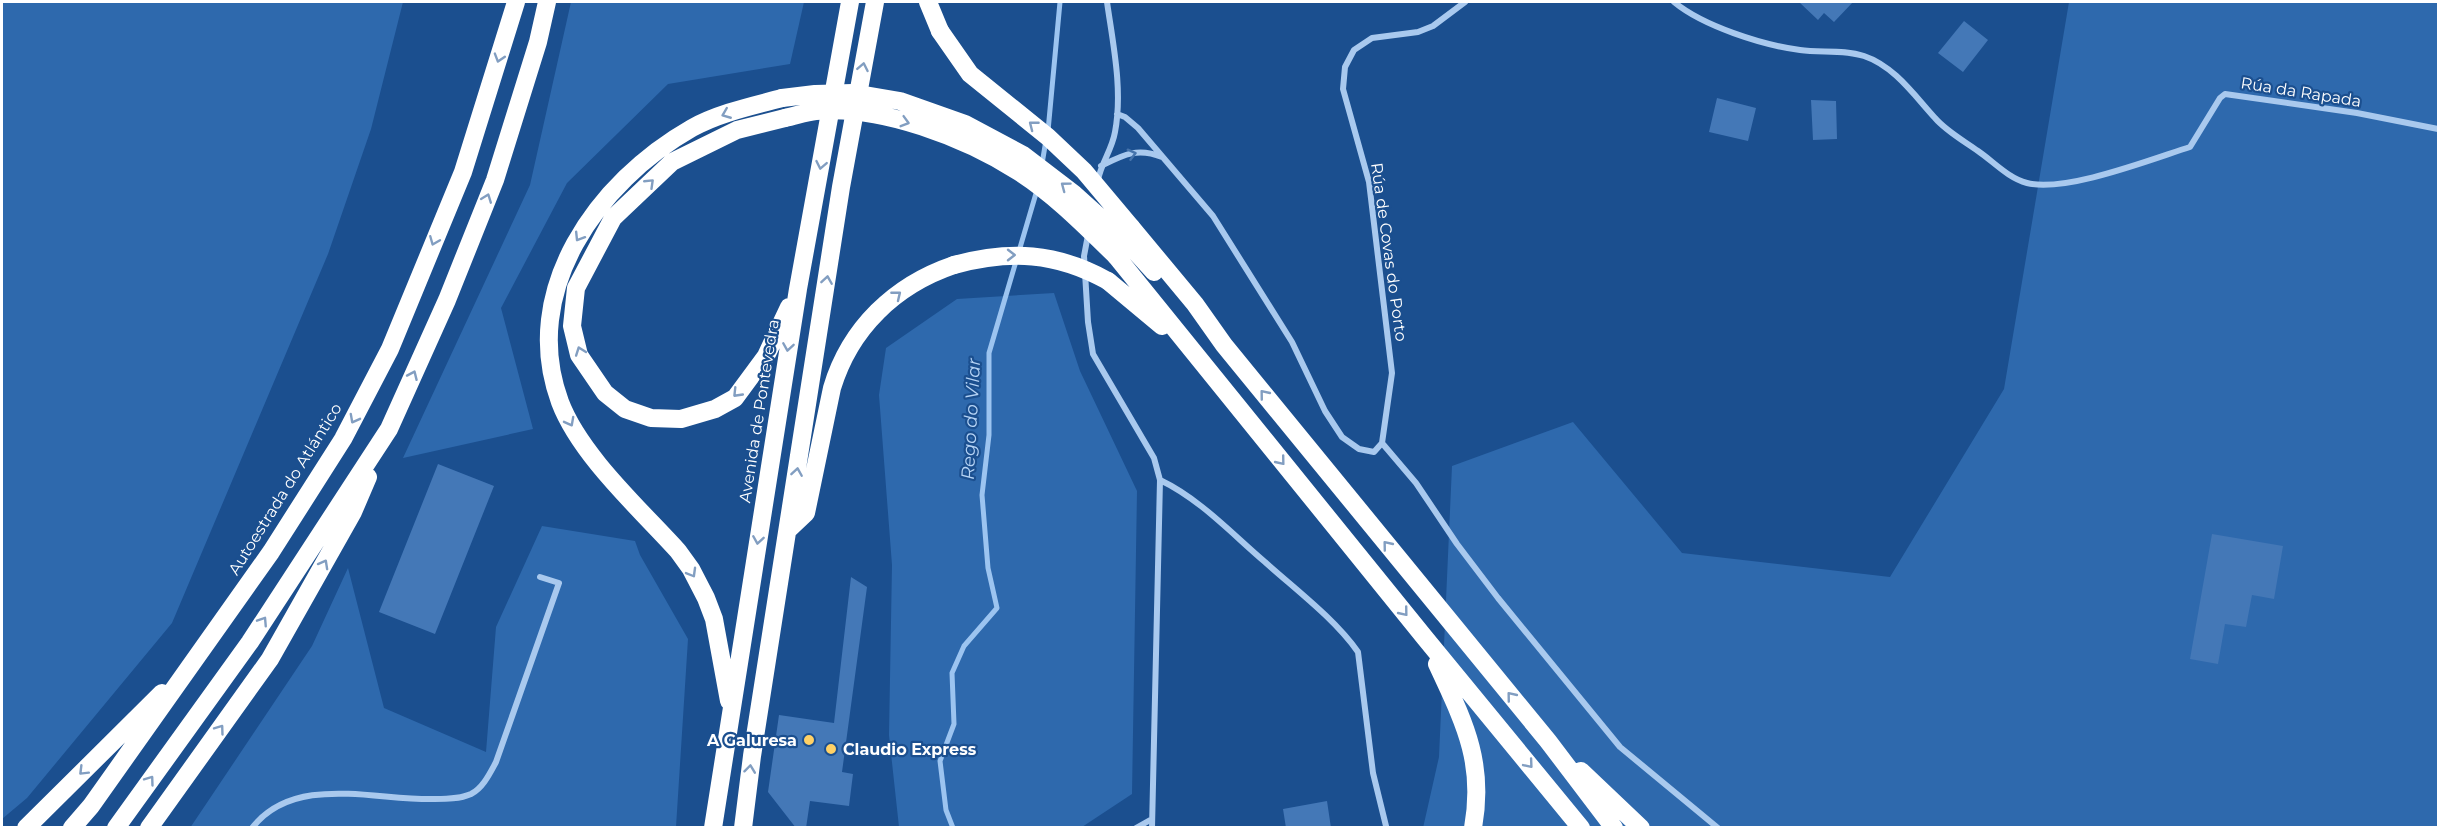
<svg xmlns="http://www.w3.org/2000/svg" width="2440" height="829" viewBox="0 0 2440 829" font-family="Montserrat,sans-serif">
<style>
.green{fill:#2e69ad}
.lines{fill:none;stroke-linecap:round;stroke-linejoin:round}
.stream{stroke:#9cc4f0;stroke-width:5}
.building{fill:#4478b7}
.street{stroke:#a9c9ee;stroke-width:6}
.highway{stroke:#fff;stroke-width:18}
.highway-bridge{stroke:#fff;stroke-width:18}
.oneway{stroke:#829ec1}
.oneway2{stroke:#4674ac}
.poi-dot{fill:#ffd166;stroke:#1b4f8f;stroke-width:2}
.labels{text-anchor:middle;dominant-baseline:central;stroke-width:4.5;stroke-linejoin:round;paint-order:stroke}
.street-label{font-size:16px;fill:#fff;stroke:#1b4f8f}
.poi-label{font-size:16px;font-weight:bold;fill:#fff;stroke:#1b4f8f;text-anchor:end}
.water-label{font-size:18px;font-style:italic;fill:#b5d3f5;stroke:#1b4f8f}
</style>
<rect width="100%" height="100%" fill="#1b4f8f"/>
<path class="green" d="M 2,2 L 403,2 L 371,129 L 328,254 L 172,623 L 27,798 L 2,819 Z
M 571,2 L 804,2 L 790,64 L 668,84 L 567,183 L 501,308 L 533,429 L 403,458 L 530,185 Z
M 2069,2 L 2438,2 L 2438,827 L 1423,828 L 1439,757 L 1452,466 L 1573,422 L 1682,553 L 1890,577 L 2004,389 Z
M 1054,293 L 1080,371 L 1137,491 L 1132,794 L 1082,827 L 899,827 L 889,735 L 892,565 L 879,395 L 886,348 L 957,299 Z
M 542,526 L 635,541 L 640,555 L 688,639 L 676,827 L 190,828 L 312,646 L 348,568 L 384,708 L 486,752 L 496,627 Z"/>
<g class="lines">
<path class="stream" d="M 1048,131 L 1060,2
M 1042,164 L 1046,140
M 953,828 L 946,810 L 940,761 L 954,724 L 952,673 L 964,646 L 997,608 L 988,568 L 982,495 L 989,435 L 989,353 L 1037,190"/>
</g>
<path class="building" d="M 1799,2 L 1853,2 L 1834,22 L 1824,13 L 1818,20 Z
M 1964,21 L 1988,40 L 1963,72 L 1938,53 Z
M 1717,98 L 1756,108 L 1748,141 L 1709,132 Z
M 1811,100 L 1836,101 L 1837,139 L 1813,140 Z
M 438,464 L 494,486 L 435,634 L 379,612 Z
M 2212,534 L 2283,546 L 2274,599 L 2252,595 L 2246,627 L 2225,624 L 2218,664 L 2190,659 Z
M 851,577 L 867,587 L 842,772 L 853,774 L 849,806 L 810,801 L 806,828 L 796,828 L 768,792 L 779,715 L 834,723 Z
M 1327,801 L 1331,828 L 1286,828 L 1283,809 Z"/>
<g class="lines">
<path class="street" d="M 1674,2 C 1703,26 1762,45 1800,50 C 1820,53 1844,49 1864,56 C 1894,66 1914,95 1935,118 C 1946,131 1964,141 1978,151 C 1994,162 2008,178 2027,183 C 2065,193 2152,159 2190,147 L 2220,98 L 2225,94 L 2357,113 L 2438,129
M 1117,114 L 1125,117 L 1138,128 L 1213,216 L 1292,342 L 1325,411 L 1342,437 L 1359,449 L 1374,452 L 1382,443
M 1101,166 C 1123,155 1137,147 1162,157
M 1098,180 C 1101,163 1112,150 1115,132 C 1123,90 1113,44 1107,2
M 1088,235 L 1084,256 L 1088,322 L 1093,354 L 1154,458 L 1160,480 L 1152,828
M 1382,443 L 1392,373 L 1369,182 L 1343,89 L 1345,67 L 1354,50 L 1372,38 L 1418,32 L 1433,26 L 1465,2
M 1382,443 L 1416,483 L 1457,544 L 1498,598 L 1620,747 L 1718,828
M 1160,480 C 1200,499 1232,534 1265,562 C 1295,589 1335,619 1358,652 L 1373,773 L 1386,826
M 252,828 C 295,773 376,801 435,799 C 446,799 460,799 471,794 C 483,788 490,773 496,762 L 559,583 L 540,577
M 1136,828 L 1152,819"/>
<path class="highway" d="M 928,2 L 940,31
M 785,118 L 737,130 L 672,162 L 613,218 L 576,288 L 572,326 L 579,355 L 605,393 L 625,409 L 651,418 L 681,419 L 715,409 L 735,398 L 766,356 L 789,307
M 1131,227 L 1195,304 L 1224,345 L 1548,741 L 1614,828
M 1124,239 L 1154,272
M 1116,256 L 1425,638 L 1581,828
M 1108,281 L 1162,326
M 788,530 L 806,513 L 832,388 C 850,328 895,285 954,265
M 1437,664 C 1464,722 1485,762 1473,828
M 729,701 L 714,619 L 706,598 L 691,569 L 678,551 C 640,509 580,455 560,402 C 519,291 597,182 692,128 C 719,113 752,106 782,98
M 1581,771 L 1641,828
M 26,828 L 162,693
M 72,828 L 91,806 L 271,552 L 343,439 L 390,349 L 463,172 L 516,2
M 116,828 L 250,642 L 389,429 L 447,300 L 495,180 L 538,42 L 547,2
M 149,828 L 270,659 L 353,512 L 368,477
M 713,828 L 798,289 L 850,2
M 743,828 L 752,756 L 841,187 L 875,2"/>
<path class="highway-bridge" d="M 940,31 L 970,74 L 1048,137 L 1084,171 L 1131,227
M 782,98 L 815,94 L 853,93 L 900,101 L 965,124 L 1023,155 L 1074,194 L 1124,239
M 785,118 C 795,116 806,112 816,111 C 881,105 966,138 1019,172 C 1055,195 1086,227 1116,256
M 954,265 C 1010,250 1056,252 1108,281"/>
</g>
<defs><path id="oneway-chevron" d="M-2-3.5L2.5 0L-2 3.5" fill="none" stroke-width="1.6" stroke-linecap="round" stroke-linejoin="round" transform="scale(1.5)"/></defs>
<g class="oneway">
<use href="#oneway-chevron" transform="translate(499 58) rotate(107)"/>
<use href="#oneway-chevron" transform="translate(863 67) rotate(-79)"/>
<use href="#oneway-chevron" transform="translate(726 114) rotate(158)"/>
<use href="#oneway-chevron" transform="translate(905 122) rotate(16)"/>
<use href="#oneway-chevron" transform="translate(1033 125) rotate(-142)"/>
<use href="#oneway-chevron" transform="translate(821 165) rotate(101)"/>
<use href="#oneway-chevron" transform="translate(650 183) rotate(-44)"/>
<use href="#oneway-chevron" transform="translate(1065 186) rotate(-143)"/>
<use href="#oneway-chevron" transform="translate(487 198) rotate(-69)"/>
<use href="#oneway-chevron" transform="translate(579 237) rotate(122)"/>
<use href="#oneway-chevron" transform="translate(434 241) rotate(112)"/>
<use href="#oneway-chevron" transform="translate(1011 255)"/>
<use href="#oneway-chevron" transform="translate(827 280) rotate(-81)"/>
<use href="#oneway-chevron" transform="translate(897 295) rotate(-39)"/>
<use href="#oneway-chevron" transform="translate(788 347) rotate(99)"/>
<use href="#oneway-chevron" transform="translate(580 351) rotate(-110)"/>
<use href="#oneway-chevron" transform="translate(413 375) rotate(-66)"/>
<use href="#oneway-chevron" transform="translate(737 393) rotate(134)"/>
<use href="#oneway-chevron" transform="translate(1264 394) rotate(-129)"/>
<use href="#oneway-chevron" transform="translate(354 419) rotate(118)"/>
<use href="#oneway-chevron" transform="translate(570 422) rotate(62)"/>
<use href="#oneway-chevron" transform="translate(1281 461) rotate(51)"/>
<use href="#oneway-chevron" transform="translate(797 472) rotate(-81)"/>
<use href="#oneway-chevron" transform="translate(758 540) rotate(99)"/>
<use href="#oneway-chevron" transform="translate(1387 545) rotate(-129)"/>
<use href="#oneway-chevron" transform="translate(324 564) rotate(-61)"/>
<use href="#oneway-chevron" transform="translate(692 573) rotate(60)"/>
<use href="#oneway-chevron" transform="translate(1404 612) rotate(51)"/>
<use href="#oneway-chevron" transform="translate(263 621) rotate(-57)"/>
<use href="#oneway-chevron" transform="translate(1511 696) rotate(-129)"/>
<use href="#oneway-chevron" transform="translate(220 729) rotate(-54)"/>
<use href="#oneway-chevron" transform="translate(1529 764) rotate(50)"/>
<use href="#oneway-chevron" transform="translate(750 769) rotate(-83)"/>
<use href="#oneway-chevron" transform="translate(83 771) rotate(135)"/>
<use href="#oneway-chevron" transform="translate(150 780) rotate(-54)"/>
</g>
<use class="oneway2" href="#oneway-chevron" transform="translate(1132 154) rotate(-15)"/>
<g class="poi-dot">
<circle cx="809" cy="740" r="6"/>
<circle cx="831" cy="749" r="6"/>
</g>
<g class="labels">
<g class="street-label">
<text transform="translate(2301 92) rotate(9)">Rúa da Rapada</text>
<text transform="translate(1389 252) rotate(82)">Rúa de Covas do Porto</text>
<text transform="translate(759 411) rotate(-81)">Avenida de Pontevedra</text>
<text transform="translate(285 489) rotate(-58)">Autoestrada do Atlántico</text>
</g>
<g class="poi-label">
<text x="797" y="740">A Galuresa</text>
<text x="843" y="749" text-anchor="start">Claudio Express</text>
</g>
<g class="water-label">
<text transform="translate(971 419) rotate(-87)">Rego do Vilar</text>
</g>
</g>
<rect width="2440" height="829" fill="none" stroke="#ffffff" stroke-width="6"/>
</svg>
